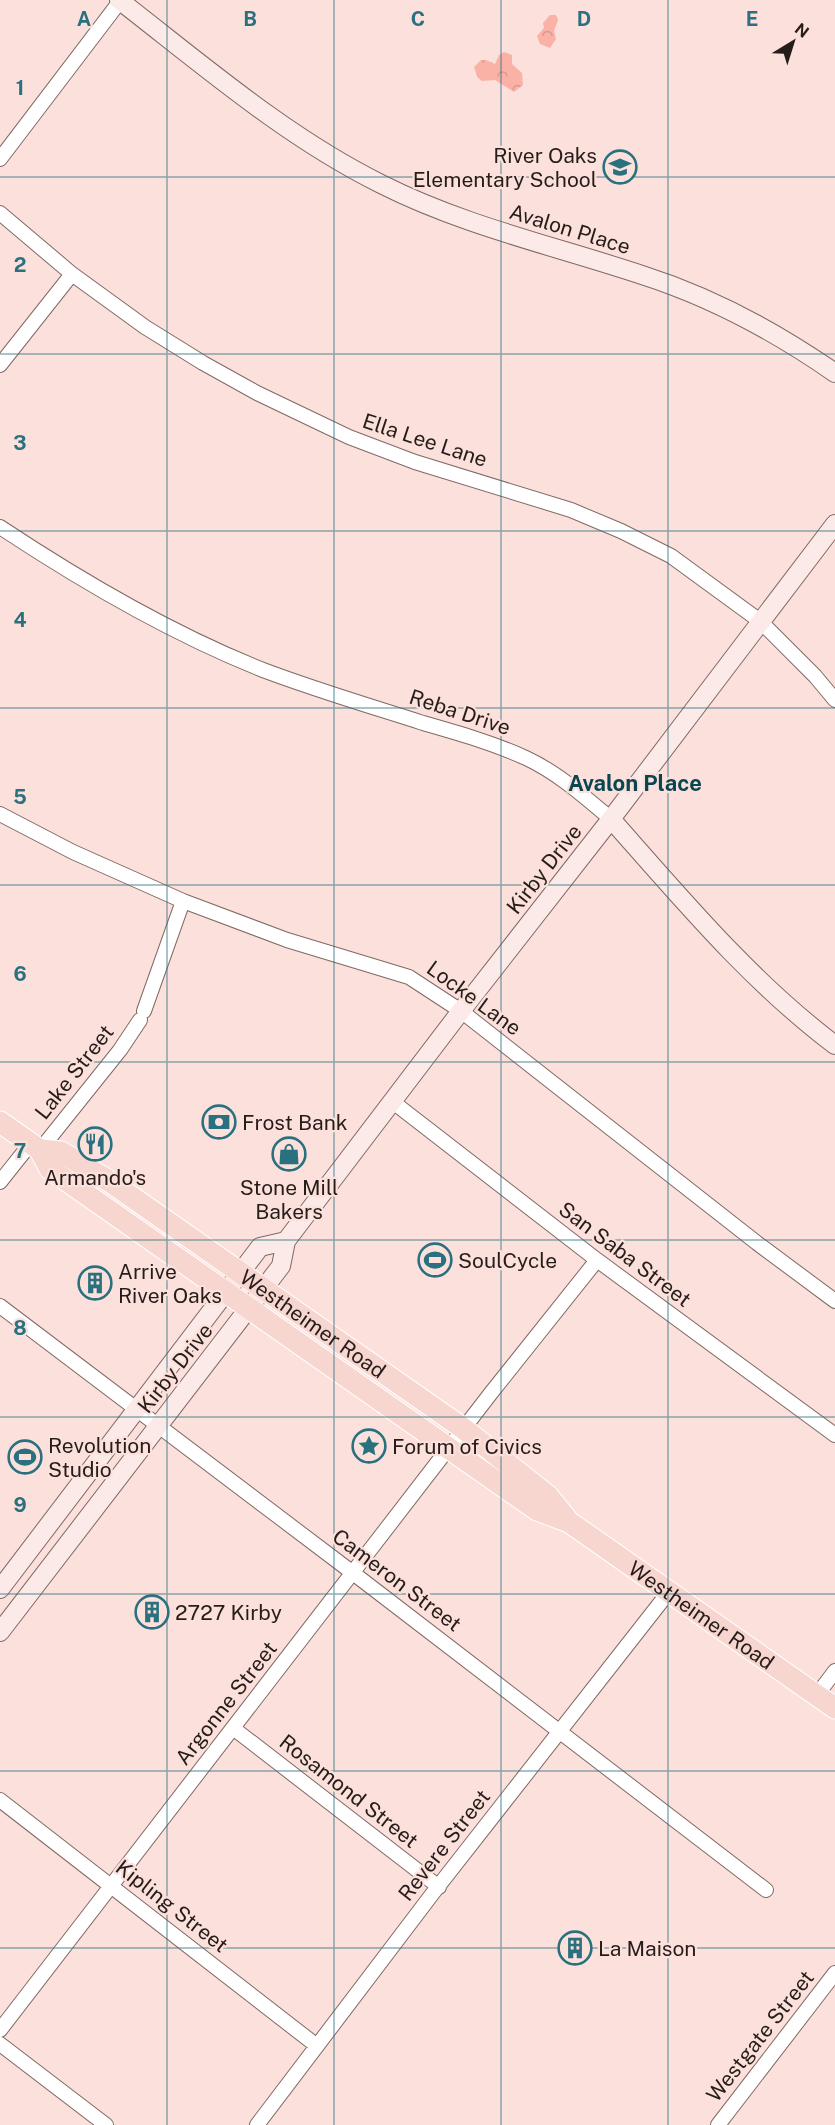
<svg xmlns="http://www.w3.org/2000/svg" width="835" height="2125" viewBox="0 0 835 2125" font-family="'Public Sans',sans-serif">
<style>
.park{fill:url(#park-crowns)}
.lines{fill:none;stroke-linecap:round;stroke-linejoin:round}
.street-casing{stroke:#816965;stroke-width:16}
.secondary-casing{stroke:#816965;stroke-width:20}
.primary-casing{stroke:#fff;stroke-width:23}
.street{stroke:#fff;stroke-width:14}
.secondary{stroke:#fceae8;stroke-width:18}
.primary{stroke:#f8d6d0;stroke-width:21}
.grid{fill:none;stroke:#2a707e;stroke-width:1.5;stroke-opacity:0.55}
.labels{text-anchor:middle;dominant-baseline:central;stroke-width:4.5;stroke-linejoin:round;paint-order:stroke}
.poi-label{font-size:21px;fill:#261d1b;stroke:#fbe0db;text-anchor:start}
.street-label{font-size:21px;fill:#261d1b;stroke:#fbe0db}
.neighbourhood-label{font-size:22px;font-weight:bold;fill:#094651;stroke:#fbe0db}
.grid-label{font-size:20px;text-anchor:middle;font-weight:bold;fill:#2a707e;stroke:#fbe0db;stroke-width:4.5;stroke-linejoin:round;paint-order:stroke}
</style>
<defs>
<pattern id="park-crowns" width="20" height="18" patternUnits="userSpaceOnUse" patternTransform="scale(1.5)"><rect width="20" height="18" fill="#fbb2a6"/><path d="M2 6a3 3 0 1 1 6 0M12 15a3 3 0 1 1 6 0" fill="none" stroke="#d7998e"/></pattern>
</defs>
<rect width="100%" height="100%" fill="#fbe0db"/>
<path class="park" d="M 550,15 L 556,15 L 558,20 L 554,31 L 556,39 L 550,48 L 540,44 L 537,36 L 544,28 L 543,23 Z
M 504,52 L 512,55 L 512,64 L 522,73 L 523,85 L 514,92 L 495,80 L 482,81 L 478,78 L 474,67 L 481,60 L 486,60 L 495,64 L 499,55 Z"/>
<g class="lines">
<g class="street-casing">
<path id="street" d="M 0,159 L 121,0
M 0,213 L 72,274 L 145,327 L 203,363 L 257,393 L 349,437 L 415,462 L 571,510 L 621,531 L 671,556 L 760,621 L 815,676 L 835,700
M 0,365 L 72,274
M 0,527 C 83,582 170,633 263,670 C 316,690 370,706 423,723 C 458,733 493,743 526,758 C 558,773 585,797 611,819
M 0,814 L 73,852 L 183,901 L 287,940 L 409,977 L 461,1011 L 757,1243 L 835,1301
M 144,1011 L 183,901
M 393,1102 L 597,1260 L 835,1435
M 40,1150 L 120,1050 L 140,1020
M 0,1182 L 31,1143
M 0,1306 L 353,1573 L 766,1890
M 817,1695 L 835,1671
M 233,1728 L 439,1887
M 0,1800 L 317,2046
M 0,2030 L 491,1393 L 597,1260
M 0,2044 L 106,2125
M 257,2125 L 433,1893 L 668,1593
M 718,2125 L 835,1973"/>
</g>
<g class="secondary-casing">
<path id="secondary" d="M 119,0 C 203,65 286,137 381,184 C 464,226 555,246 642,275 C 711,297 776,332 835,373
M 611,819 C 681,898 750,981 835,1045
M 0,1589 L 260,1247 L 286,1241
M 0,1632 L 281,1266 L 286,1241 L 461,1011 L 611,819 L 835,524"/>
</g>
<g class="primary-casing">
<g id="primary">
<path d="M 0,1122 L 40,1150 L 50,1169 L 537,1510 L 569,1522"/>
<path id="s1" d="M 40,1150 L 61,1152 L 109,1181 L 464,1429 L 548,1496 L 569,1522 L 835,1708"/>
</g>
</g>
<use href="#street" class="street"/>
<use href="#secondary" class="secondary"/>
<use href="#primary" class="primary"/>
</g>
<path class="grid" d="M 167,0 L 167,2125M 334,0 L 334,2125M 501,0 L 501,2125M 668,0 L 668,2125M 0,177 L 835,177M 0,354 L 835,354M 0,531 L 835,531M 0,708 L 835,708M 0,885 L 835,885M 0,1062 L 835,1062M 0,1240 L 835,1240M 0,1417 L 835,1417M 0,1594 L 835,1594M 0,1771 L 835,1771M 0,1948 L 835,1948"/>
<defs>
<g id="school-ring" transform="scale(1.725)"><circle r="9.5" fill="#fbe0db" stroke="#2a707e" stroke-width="1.5"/><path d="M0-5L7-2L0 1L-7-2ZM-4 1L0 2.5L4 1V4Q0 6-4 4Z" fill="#2a707e"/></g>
<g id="bank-ring" transform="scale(1.725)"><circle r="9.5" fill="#fbe0db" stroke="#2a707e" stroke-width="1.5"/><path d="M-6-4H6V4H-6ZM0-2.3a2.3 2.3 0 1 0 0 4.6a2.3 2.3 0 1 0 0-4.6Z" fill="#2a707e"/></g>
<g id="restaurant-ring" transform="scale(1.725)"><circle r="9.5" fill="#fbe0db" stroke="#2a707e" stroke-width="1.5"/><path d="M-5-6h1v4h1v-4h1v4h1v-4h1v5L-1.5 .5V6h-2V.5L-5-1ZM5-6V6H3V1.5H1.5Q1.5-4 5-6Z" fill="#2a707e"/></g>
<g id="shop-ring" transform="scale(1.725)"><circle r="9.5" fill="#fbe0db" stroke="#2a707e" stroke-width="1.5"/><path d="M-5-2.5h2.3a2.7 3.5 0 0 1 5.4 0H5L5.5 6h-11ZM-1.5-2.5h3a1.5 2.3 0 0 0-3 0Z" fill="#2a707e"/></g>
<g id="stadium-ring" transform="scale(1.725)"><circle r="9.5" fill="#fbe0db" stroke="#2a707e" stroke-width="1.5"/><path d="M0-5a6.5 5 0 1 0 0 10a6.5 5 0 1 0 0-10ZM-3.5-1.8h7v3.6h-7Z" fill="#2a707e"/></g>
<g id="building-ring" transform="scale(1.725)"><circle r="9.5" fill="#fbe0db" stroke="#2a707e" stroke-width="1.5"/><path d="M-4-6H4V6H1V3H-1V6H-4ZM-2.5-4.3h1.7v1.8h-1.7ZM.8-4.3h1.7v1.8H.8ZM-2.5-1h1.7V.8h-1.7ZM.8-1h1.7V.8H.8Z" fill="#2a707e"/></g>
<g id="sight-ring" transform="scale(1.725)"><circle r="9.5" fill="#fbe0db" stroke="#2a707e" stroke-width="1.5"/><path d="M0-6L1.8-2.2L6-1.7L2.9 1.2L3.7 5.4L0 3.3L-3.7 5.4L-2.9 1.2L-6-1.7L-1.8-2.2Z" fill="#2a707e"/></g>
</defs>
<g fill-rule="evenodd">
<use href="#school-ring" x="620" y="167"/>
<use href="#bank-ring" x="219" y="1122"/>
<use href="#restaurant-ring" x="95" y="1144"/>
<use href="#shop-ring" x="289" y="1154"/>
<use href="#stadium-ring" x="435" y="1260"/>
<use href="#building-ring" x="95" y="1283"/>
<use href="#sight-ring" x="369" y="1446"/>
<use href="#stadium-ring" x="25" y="1457"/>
<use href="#building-ring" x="152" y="1612"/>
<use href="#building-ring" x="575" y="1948"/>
</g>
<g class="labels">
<g class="poi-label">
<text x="597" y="155" text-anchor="end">River Oaks<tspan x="597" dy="24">Elementary School</tspan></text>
<text x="242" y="1122">Frost Bank</text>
<text x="95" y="1177" text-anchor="middle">Armando's</text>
<text x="289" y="1187" text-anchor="middle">Stone Mill<tspan x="289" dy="24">Bakers</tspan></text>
<text x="458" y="1260">SoulCycle</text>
<text x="118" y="1271">Arrive<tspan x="118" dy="24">River Oaks</tspan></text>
<text x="48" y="1445">Revolution<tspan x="48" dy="24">Studio</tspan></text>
<text x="392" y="1446">Forum of Civics</text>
<text x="175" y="1612">2727 Kirby</text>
<text x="598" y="1948">La Maison</text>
</g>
<g class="street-label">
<text transform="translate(570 229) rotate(17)">Avalon Place</text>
<text transform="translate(425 440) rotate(18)">Ella Lee Lane</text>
<text transform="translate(460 712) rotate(18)">Reba Drive</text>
<text transform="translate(544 869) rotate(-52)">Kirby Drive</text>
<text transform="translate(474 998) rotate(36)">Locke Lane</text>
<text transform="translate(74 1072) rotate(-52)">Lake Street</text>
<text transform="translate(625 1254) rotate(37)">San Saba Street</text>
<text stroke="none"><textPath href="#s1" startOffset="326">Westheimer Road</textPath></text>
<text transform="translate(175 1368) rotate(-52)">Kirby Drive</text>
<text transform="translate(397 1580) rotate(37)">Cameron Street</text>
<text stroke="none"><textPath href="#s1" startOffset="813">Westheimer Road</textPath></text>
<text transform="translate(226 1703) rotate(-52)">Argonne Street</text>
<text transform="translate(349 1791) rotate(38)">Rosamond Street</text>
<text transform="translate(444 1845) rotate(-52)">Revere Street</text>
<text transform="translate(172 1906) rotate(38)">Kipling Street</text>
<text transform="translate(760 2036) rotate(-52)">Westgate Street</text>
</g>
<g class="neighbourhood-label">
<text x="635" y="783">Avalon Place</text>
</g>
</g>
<g class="grid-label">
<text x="84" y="26">A</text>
<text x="250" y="26">B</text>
<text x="418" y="26">C</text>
<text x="584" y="26">D</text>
<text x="752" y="26">E</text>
<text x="20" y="95">1</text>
<text x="20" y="272">2</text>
<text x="20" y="450">3</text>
<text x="20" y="627">4</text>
<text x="20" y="804">5</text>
<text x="20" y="981">6</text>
<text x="20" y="1158">7</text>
<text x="20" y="1335">8</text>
<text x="20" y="1512">9</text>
</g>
<g transform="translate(793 42) rotate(38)" stroke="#fbe0db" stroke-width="4.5" paint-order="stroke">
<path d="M0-4.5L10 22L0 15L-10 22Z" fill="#261d1b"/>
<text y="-9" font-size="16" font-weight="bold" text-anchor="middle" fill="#261d1b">N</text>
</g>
</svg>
